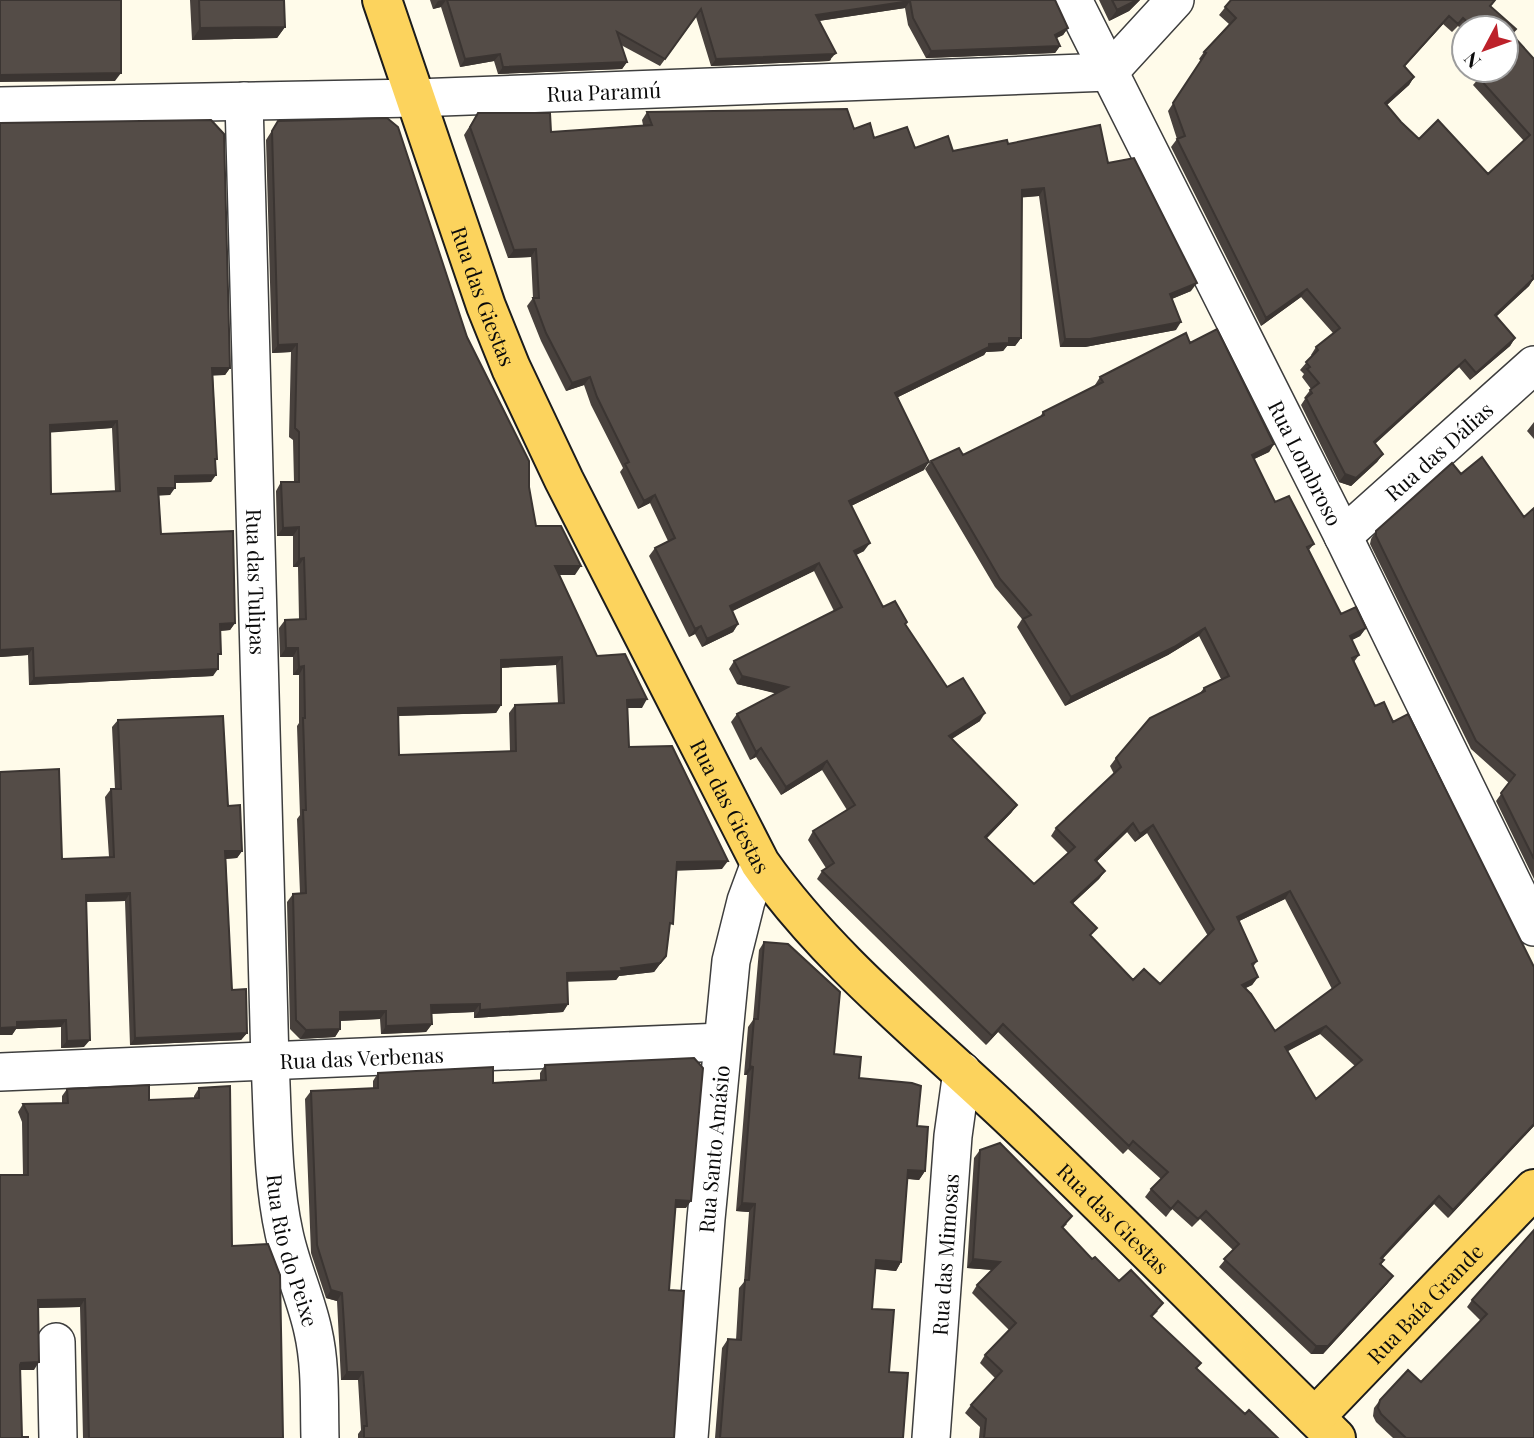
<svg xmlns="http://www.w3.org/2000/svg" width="1534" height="1438" viewBox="0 0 1534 1438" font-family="'Playfair Display',serif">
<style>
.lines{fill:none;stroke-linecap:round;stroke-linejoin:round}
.minor-casing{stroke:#3e3e3e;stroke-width:40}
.major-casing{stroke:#1c1c1c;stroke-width:42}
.minor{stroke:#fff;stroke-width:37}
.major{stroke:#fcd35d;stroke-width:38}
.wall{fill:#48413d;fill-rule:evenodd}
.shaded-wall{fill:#3b3532}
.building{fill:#544c47;stroke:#3b3532;stroke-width:2;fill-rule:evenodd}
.labels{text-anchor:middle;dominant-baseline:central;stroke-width:7;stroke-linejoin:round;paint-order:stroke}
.street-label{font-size:21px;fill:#0b0b0b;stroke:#fff}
</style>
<rect width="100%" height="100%" fill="#fffbea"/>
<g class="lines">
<g class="minor-casing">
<g id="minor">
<path id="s1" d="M 1073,0 L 1343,536 L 1534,927"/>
<path id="s2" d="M 244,101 L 270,1062 C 273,1119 272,1178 284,1233 C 291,1267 306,1298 313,1331 C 321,1366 319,1403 320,1438"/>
<path id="s3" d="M 0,106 L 415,98 L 1109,72 L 1175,0"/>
<path id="s4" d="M 1343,536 L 1534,365"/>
<path id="s5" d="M 0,1072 L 722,1042"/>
<path d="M 56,1342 L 58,1438"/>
<path id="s6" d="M 689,1438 L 706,1219 L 731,961 L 746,901 L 760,863"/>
<path id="s7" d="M 931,1438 L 953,1136 L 962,1071"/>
</g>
</g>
<g class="major-casing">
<g id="major">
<path id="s8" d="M 382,0 L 486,306 L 511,368 L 564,480 L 760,863 C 828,960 926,1037 1012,1119 C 1122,1223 1227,1332 1336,1438"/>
<path id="s9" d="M 1315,1417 L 1534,1189"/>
</g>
</g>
<use href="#minor" class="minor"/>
<use href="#major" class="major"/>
</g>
<path class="wall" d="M 190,0 L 284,0 L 285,27 L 277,38 L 192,40 Z
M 430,0 L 1055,0 L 1068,28 L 1063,35 L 1056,38 L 1060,46 L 1055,53 L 926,58 L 908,25 L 905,8 L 819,21 L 831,60 L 829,61 L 711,66 L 696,17 L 660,66 L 621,45 L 627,62 L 622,69 L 498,74 L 494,61 L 460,67 L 441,7 L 433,9 Z
M 1099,0 L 1140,0 L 1129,11 L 1109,21 Z
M 1231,0 L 1495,0 L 1492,3 L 1496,0 L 1490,7 L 1516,29 L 1506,41 L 1506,28 L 1464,28 L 1464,32 L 1458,26 L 1452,32 L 1443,24 L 1405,66 L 1414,77 L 1409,85 L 1387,105 L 1401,122 L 1419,139 L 1438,120 L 1488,174 L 1524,141 L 1473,85 L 1486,70 L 1506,70 L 1506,50 L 1516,39 L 1534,59 L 1534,278 L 1529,286 L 1496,317 L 1515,338 L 1510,346 L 1470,380 L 1459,367 L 1375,444 L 1383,454 L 1377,462 L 1351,486 L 1339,482 L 1301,405 L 1305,399 L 1304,398 L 1311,389 L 1302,377 L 1304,374 L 1300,370 L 1312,356 L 1311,355 L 1316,347 L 1333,333 L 1301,297 L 1261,326 L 1171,147 L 1177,139 L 1168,111 L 1201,61 L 1199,59 L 1204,52 L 1229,24 L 1219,15 Z
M 647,112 L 854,129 L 874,138 L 915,148 L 953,151 L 1008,144 L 1108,163 L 1191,291 L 1172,299 L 1176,330 L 1085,347 L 1060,347 L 1039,196 L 1022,197 L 1021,338 L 1015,346 L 1007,346 L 1003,351 L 986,352 L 984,355 L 898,397 L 924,470 L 851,506 L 864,551 L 856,555 L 883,607 L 905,625 L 947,687 L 980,721 L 952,739 L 1017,805 L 1011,813 L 987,838 L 1034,884 L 1068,853 L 1051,836 L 1056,828 L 1114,774 L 1110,766 L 1116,758 L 1200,693 L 1204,688 L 1221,679 L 1199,636 L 1168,655 L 1065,706 L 1017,627 L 1022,619 L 995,587 L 925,469 L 931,461 L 963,455 L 1040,417 L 1043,412 L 1095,386 L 1095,385 L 1100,377 L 1190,343 L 1274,444 L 1269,452 L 1254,459 L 1275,502 L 1314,544 L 1308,551 L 1341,614 L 1366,628 L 1360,636 L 1352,640 L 1359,655 L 1354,662 L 1534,1126 L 1448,1218 L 1434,1204 L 1400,1239 L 1382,1259 L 1384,1260 L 1381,1265 L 1393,1276 L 1387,1284 L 1323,1354 L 1311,1354 L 1219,1267 L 1233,1250 L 1200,1219 L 1192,1227 L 1172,1209 L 1166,1217 L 1145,1197 L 1151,1189 L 1161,1179 L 1128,1149 L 1123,1154 L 998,1032 L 986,1045 L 817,879 L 822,871 L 826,868 L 808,840 L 813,831 L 847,810 L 822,770 L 781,795 L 756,757 L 750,760 L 731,722 L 737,714 L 776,693 L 737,684 L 729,669 L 734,661 L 834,611 L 814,571 L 732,611 L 738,624 L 733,632 L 702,647 L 695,634 L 689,637 L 649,556 L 655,548 L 668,541 L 650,503 L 638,509 L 620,472 L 623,468 L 591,405 L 584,385 L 566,391 L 541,341 L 527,306 L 533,298 L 531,257 L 508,258 L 464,135 L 478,113 L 551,132 L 643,125 L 642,120 ZM 1127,832 L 1135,842 L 1147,833 L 1208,936 L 1160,984 L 1133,980 L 1091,936 L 1073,903 L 1099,879 L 1105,871 L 1097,861 ZM 1285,899 L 1332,989 L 1275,1031 L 1245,988 L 1252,985 L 1258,977 L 1253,967 L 1257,961 L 1239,921 ZM 1320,1034 L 1355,1066 L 1316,1099 L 1287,1051 Z
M 278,121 L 467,337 L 529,487 L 536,526 L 575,575 L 559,575 L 597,656 L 642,708 L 627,708 L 629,747 L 722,869 L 676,870 L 666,956 L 654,972 L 619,976 L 616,980 L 567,981 L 568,1004 L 563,1012 L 474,1018 L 474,1012 L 431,1014 L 432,1024 L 426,1032 L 381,1034 L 380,1019 L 340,1021 L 340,1029 L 335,1037 L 300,1039 L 290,1029 L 287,902 L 293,894 L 300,893 L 297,819 L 300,815 L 297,726 L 299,723 L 299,675 L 293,675 L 293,657 L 280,657 L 279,628 L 285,620 L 299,619 L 298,567 L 293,567 L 293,536 L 277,536 L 276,491 L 281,482 L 294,482 L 293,440 L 289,437 L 291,352 L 272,353 L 266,140 ZM 556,665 L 558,703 L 515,705 L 509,713 L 510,751 L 399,755 L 398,716 L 496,713 L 501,705 L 501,668 Z
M 0,123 L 230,368 L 225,375 L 213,375 L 217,459 L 215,462 L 211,482 L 175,483 L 170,495 L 159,495 L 161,534 L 235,623 L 230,630 L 221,631 L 218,659 L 213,676 L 29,685 L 28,655 L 0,657 ZM 112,428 L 115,491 L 51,494 L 50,432 Z
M 1534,422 L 1534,439 L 1527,431 Z
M 1461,474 L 1524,517 L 1534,508 L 1534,879 L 1496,801 L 1509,783 L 1471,749 L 1370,544 L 1371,539 L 1376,531 Z
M 118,720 L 228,806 L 242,851 L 237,858 L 226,859 L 232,990 L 247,1033 L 241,1040 L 130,1045 L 125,901 L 86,902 L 84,1047 L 61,1048 L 61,1027 L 16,1029 L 12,1035 L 0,1035 L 0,772 L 62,859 L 109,857 L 105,797 L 111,789 L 115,789 L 112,727 Z
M 764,942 L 834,1054 L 859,1078 L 917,1126 L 925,1171 L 919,1180 L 907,1179 L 901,1262 L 896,1271 L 875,1269 L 872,1309 L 889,1372 L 903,1438 L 715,1438 L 722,1348 L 728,1339 L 736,1340 L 739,1288 L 744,1282 L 749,1212 L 736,1211 L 747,1075 L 744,1075 L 748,1027 L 753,1020 L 759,950 Z
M 545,1065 L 686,1208 L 675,1208 L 669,1290 L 674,1438 L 358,1438 L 358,1434 L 361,1430 L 358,1380 L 341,1380 L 337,1301 L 326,1298 L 311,1253 L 305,1099 L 311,1091 L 373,1088 L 373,1081 L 378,1073 L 493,1083 L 540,1080 L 540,1073 Z
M 199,1088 L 232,1246 L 283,1438 L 83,1438 L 80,1307 L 38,1308 L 34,1370 L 20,1370 L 0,1438 L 23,1175 L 22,1122 L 18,1112 L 23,1104 L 62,1103 L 62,1096 L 67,1089 L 149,1100 L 194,1098 L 194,1096 Z
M 980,1150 L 1067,1224 L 1063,1228 L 1092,1259 L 1158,1311 L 1152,1317 L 1196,1369 L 1245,1414 L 1278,1438 L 979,1438 L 980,1427 L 965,1413 L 971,1405 L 995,1378 L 980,1363 L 985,1355 L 1009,1330 L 972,1293 L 977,1285 L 992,1270 L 967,1268 L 974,1158 Z
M 1534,1230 L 1534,1438 L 1393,1438 L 1376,1422 L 1373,1416 L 1374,1408 L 1380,1400 L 1421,1382 L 1481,1321 L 1467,1307 L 1472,1300 Z"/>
<path class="shaded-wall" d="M 443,0 L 446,0 L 441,7 L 433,9 L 438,1 Z
M 1137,0 L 1140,0 L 1129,11 L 1109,21 L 1117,10 Z
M 910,1 L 905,8 L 811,22 L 816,15 Z
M 1449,16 L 1443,24 L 1398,73 L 1404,66 Z
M 285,27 L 277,38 L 192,40 L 200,28 Z
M 1068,28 L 1063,35 L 1049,42 L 1055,35 Z
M 1060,46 L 1055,53 L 926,58 L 931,51 Z
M 836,53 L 829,61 L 711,66 L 716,59 Z
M 500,54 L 494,61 L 460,67 L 465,59 Z
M 627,62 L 622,69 L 498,74 L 503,67 Z
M 121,73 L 115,81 L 0,82 L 0,75 Z
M 1414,77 L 1409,85 L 1380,111 L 1385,103 Z
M 1044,188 L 1039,196 L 1017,198 L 1022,190 Z
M 536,249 L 531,257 L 508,258 L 514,250 Z
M 1534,278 L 1529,286 L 1489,323 L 1495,315 Z
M 1197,283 L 1191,291 L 1164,302 L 1170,294 Z
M 1307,289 L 1301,297 L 1261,326 L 1266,318 Z
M 1181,322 L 1176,330 L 1085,347 L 1060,347 L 1065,339 Z
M 1009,338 L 1021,338 L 1015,346 L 1007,346 L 1003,351 L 986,352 L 984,355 L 890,401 L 895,393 L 989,344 Z
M 1515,338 L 1510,346 L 1470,380 L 1476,373 Z
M 297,344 L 291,352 L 272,353 L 278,345 Z
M 1465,360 L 1459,367 L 1368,450 L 1374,442 Z
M 212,368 L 230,368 L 225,375 L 207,376 Z
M 590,377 L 584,385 L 566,391 L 572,383 Z
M 117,421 L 112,428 L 45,433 L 50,425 Z
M 1274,444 L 1269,452 L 1246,463 L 1252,455 Z
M 1383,454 L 1377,462 L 1351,486 L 1339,482 L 1345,474 Z
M 929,462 L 924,470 L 843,510 L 849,501 Z
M 216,475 L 211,482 L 170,483 L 175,476 Z
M 158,488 L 175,488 L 170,495 L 153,496 Z
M 655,495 L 650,503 L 638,509 L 644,501 Z
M 299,527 L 293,536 L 277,536 L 283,528 Z
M 870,543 L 864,551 L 848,559 L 854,551 Z
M 304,558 L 298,567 L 293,567 L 299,559 Z
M 819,563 L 814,571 L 725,615 L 730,606 Z
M 555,566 L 581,566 L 575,575 L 549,575 Z
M 235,623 L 230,630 L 215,631 L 220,624 Z
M 738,624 L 733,632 L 702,647 L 707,639 Z
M 701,626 L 695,634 L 689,637 L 695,629 Z
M 1205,628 L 1199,636 L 1168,655 L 1065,706 L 1071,697 Z
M 1366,628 L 1360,636 L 1344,644 L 1350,636 Z
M 33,648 L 28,655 L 0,657 L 0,650 Z
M 286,648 L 298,648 L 293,657 L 280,657 Z
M 562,657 L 556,665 L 495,668 L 501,660 Z
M 304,666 L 299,675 L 293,675 L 299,667 Z
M 218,669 L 213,676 L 29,685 L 34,678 Z
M 742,676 L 788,687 L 782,695 L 737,684 Z
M 647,699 L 642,708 L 621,708 L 627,700 Z
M 501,705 L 496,713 L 392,716 L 398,708 Z
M 985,713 L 980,721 L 943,744 L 949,736 Z
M 761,748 L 756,757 L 750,760 L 756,752 Z
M 827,761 L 822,770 L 781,795 L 786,787 Z
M 1017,805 L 1011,813 L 980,845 L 985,837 Z
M 1133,823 L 1127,832 L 1090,868 L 1095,860 Z
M 1153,825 L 1147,833 L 1135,842 L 1140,834 Z
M 225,851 L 242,851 L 237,858 L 220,859 Z
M 728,861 L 722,869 L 671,871 L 677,862 Z
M 1105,871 L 1099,879 L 1066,910 L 1071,902 Z
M 1290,891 L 1285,899 L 1231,925 L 1237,917 Z
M 130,893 L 125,901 L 81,902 L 86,895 Z
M 666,956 L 654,972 L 619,976 L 616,980 L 561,982 L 567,973 L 621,968 Z
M 1258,977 L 1252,985 L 1236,993 L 1242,985 Z
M 480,1004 L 474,1012 L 425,1014 L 431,1005 Z
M 568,1004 L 563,1012 L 474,1018 L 480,1010 Z
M 386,1011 L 380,1019 L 334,1021 L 340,1012 Z
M 66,1020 L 61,1027 L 16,1029 L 12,1035 L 0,1035 L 0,1028 L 17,1022 Z
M 432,1024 L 426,1032 L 381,1034 L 386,1026 Z
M 1003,1024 L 998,1032 L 986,1045 L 992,1036 Z
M 1326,1026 L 1320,1034 L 1279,1056 L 1285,1047 Z
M 340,1029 L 335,1037 L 300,1039 L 306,1030 Z
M 247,1033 L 241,1040 L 130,1045 L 135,1038 Z
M 90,1040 L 84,1047 L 61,1048 L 67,1041 Z
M 750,1066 L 753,1067 L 747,1075 L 744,1075 Z
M 1534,1124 L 1534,1126 L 1448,1218 L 1453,1210 Z
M 908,1170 L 925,1171 L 919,1180 L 902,1178 Z
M 1439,1196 L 1434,1204 L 1376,1266 L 1381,1258 Z
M 676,1200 L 691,1201 L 686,1208 L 670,1207 Z
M 742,1203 L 755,1204 L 749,1212 L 736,1211 Z
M 973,1259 L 1000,1262 L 995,1270 L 967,1268 Z
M 876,1260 L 901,1262 L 896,1271 L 870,1268 Z
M 1393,1276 L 1387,1284 L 1323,1354 L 1311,1354 L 1316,1346 Z
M 331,1290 L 342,1293 L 337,1301 L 326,1298 Z
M 85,1299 L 80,1307 L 33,1308 L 38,1300 Z
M 39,1362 L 34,1370 L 16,1370 L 21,1363 Z
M 347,1372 L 363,1372 L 358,1380 L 341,1380 Z"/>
<path class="building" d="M 0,0 L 121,0 L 121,73 L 0,75 Z
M 199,0 L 284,0 L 285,27 L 200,28 Z
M 447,0 L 1055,0 L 1068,28 L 1055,35 L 1060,46 L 931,51 L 913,18 L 910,1 L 816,15 L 836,53 L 834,54 L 716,59 L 701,9 L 665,59 L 617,32 L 627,62 L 503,67 L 500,54 L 465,59 Z
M 1112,0 L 1137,0 L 1117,10 Z
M 1231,0 L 1495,0 L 1490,6 L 1516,29 L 1506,39 L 1506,28 L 1474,28 L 1463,18 L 1458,24 L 1449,16 L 1404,66 L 1414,77 L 1385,103 L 1401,122 L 1419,139 L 1438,120 L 1488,174 L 1530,135 L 1479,78 L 1486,70 L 1506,70 L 1506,50 L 1516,39 L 1534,59 L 1534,274 L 1532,276 L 1534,278 L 1495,315 L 1515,338 L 1476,373 L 1465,360 L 1374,442 L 1383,454 L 1356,478 L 1345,474 L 1306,398 L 1312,393 L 1310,390 L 1319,383 L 1307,369 L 1310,367 L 1306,362 L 1318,350 L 1316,347 L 1340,328 L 1307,289 L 1266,318 L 1177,139 L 1185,136 L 1173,103 L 1206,53 L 1204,52 L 1236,18 L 1225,7 Z
M 847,109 L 854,129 L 870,123 L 874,138 L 907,127 L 915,148 L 948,136 L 953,151 L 1007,140 L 1008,144 L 1100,125 L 1108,163 L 1134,158 L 1197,283 L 1170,294 L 1181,322 L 1090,339 L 1065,339 L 1044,188 L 1022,190 L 1021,338 L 1009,338 L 1009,343 L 989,344 L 989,347 L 895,393 L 929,462 L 849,501 L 870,543 L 854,551 L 883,607 L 895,601 L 907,622 L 905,624 L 947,687 L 963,678 L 985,713 L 949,736 L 1017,805 L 985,837 L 1034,884 L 1075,847 L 1056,828 L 1121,767 L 1116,758 L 1150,718 L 1205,691 L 1204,688 L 1229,676 L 1205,628 L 1174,647 L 1071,697 L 1023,619 L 1031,615 L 1000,579 L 931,461 L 959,448 L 963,455 L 1044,415 L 1043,412 L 1103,382 L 1100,377 L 1186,333 L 1190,343 L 1217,329 L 1274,444 L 1252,455 L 1275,502 L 1289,496 L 1314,544 L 1307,547 L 1341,614 L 1356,607 L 1366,628 L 1350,636 L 1359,655 L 1352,658 L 1375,706 L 1384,702 L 1393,722 L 1408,714 L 1534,967 L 1534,1124 L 1453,1210 L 1439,1196 L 1406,1231 L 1381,1258 L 1384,1260 L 1380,1264 L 1393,1276 L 1328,1346 L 1316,1346 L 1224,1259 L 1239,1244 L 1206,1211 L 1198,1219 L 1178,1201 L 1171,1209 L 1151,1189 L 1168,1172 L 1133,1141 L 1129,1146 L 1003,1024 L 992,1036 L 822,871 L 834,863 L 813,831 L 855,805 L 827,761 L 786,787 L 761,748 L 756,752 L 737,714 L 788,687 L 742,676 L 734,661 L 842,607 L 819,563 L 730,606 L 738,624 L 707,639 L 701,626 L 695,629 L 655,548 L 675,538 L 655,495 L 644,501 L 625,464 L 629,462 L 597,397 L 590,377 L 572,383 L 546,333 L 533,298 L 539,298 L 536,249 L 514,250 L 470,127 L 478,113 L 550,113 L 551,132 L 652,125 L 647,112 ZM 1133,823 L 1140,834 L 1153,825 L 1214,929 L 1160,984 L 1144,969 L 1133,980 L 1090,935 L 1097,928 L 1071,902 L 1105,871 L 1095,860 ZM 1290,891 L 1340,983 L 1275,1031 L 1251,994 L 1242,985 L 1258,977 L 1252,964 L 1257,961 L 1237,917 ZM 1326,1026 L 1362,1060 L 1316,1099 L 1285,1047 Z
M 387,118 L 398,127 L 467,337 L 529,461 L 529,487 L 536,526 L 561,526 L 581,566 L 555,566 L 597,656 L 625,654 L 647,699 L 627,700 L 629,747 L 672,746 L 728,861 L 677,862 L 673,924 L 670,923 L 666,956 L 660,963 L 621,968 L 622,971 L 567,973 L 568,1004 L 480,1010 L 480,1004 L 431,1005 L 432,1024 L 386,1026 L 386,1011 L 340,1012 L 340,1029 L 306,1030 L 296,1020 L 293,894 L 306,893 L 303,810 L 306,810 L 303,718 L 305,718 L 304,666 L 299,667 L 298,648 L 286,648 L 285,620 L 306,619 L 304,558 L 299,559 L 299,527 L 283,528 L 281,482 L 299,482 L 299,432 L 295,428 L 297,344 L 278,345 L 272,131 L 278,121 ZM 562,657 L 564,703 L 515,705 L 516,751 L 399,755 L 398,708 L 501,705 L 501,660 Z
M 211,120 L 224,134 L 230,368 L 212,368 L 217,459 L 215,459 L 216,475 L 175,476 L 175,488 L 158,488 L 161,534 L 233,531 L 235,623 L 220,624 L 221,654 L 218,654 L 218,669 L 34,678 L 33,648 L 0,650 L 0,123 ZM 117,421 L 120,491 L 51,494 L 50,425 Z
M 1482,457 L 1524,517 L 1534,508 L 1534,859 L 1501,793 L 1515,775 L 1476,741 L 1376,536 L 1376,531 L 1452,463 L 1461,474 Z
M 223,716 L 228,806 L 240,805 L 242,851 L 225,851 L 232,990 L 246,989 L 247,1033 L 135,1038 L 130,893 L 86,895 L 90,1040 L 67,1041 L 66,1020 L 17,1022 L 17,1027 L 0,1028 L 0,772 L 59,769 L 62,859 L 114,857 L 111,789 L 121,789 L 118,720 Z
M 764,942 L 788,944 L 840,992 L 834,1054 L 861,1057 L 859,1078 L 912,1083 L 921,1086 L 917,1126 L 928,1127 L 925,1171 L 908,1170 L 901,1262 L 876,1260 L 872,1309 L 894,1310 L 889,1372 L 908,1373 L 903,1438 L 720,1438 L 728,1339 L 741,1340 L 745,1280 L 749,1280 L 755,1204 L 742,1203 L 753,1067 L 750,1066 L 754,1019 L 758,1019 Z
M 694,1058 L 703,1068 L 691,1201 L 676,1200 L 669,1290 L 684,1291 L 674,1438 L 364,1438 L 364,1426 L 367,1426 L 363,1372 L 347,1372 L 342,1293 L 331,1290 L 317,1245 L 311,1091 L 378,1088 L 378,1073 L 493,1067 L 493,1083 L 546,1080 L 545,1065 Z
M 149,1085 L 149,1100 L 199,1098 L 199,1088 L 230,1086 L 232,1246 L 268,1244 L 280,1275 L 283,1438 L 89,1438 L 85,1299 L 38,1300 L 39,1362 L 21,1363 L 20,1365 L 22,1437 L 28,1437 L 28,1438 L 0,1438 L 0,1175 L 28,1175 L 28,1114 L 23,1104 L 68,1103 L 67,1089 Z
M 1000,1143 L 1072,1216 L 1062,1227 L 1092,1259 L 1095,1257 L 1119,1281 L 1131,1270 L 1163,1303 L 1151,1316 L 1201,1363 L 1196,1368 L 1245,1414 L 1249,1410 L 1278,1438 L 984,1438 L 986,1419 L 971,1405 L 1002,1371 L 985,1355 L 1016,1323 L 977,1285 L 1000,1262 L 973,1259 L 980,1150 Z
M 1534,1230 L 1534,1438 L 1406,1438 L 1381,1414 L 1378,1408 L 1380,1400 L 1408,1370 L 1421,1382 L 1487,1314 L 1472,1300 Z"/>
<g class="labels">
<g class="street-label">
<text stroke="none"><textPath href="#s3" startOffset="604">Rua Paramú</textPath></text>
<text stroke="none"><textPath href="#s8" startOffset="313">Rua das Giestas</textPath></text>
<text stroke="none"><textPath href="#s4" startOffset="128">Rua das Dálias</textPath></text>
<text stroke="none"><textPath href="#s1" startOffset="518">Rua Lombroso</textPath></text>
<text stroke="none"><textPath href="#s2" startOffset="481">Rua das Tulipas</textPath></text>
<text stroke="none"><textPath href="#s8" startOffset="880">Rua das Giestas</textPath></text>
<text stroke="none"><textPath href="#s5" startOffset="362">Rua das Verbenas</textPath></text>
<text stroke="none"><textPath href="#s6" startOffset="290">Rua Santo Amásio</textPath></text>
<text stroke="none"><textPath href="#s8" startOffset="1446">Rua das Giestas</textPath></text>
<text stroke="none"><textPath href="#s2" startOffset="1152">Rua Rio do Peixe</textPath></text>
<text stroke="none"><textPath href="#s7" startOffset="184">Rua das Mimosas</textPath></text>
<text stroke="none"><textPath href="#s9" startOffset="158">Rua Baía Grande</textPath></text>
</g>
</g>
<g transform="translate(1485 49) rotate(229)"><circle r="33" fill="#ffffff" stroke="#9d9d9d" stroke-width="2"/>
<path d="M0-5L12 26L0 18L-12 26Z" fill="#bd212a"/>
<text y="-10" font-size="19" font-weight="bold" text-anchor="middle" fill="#0b0b0b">N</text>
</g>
</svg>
